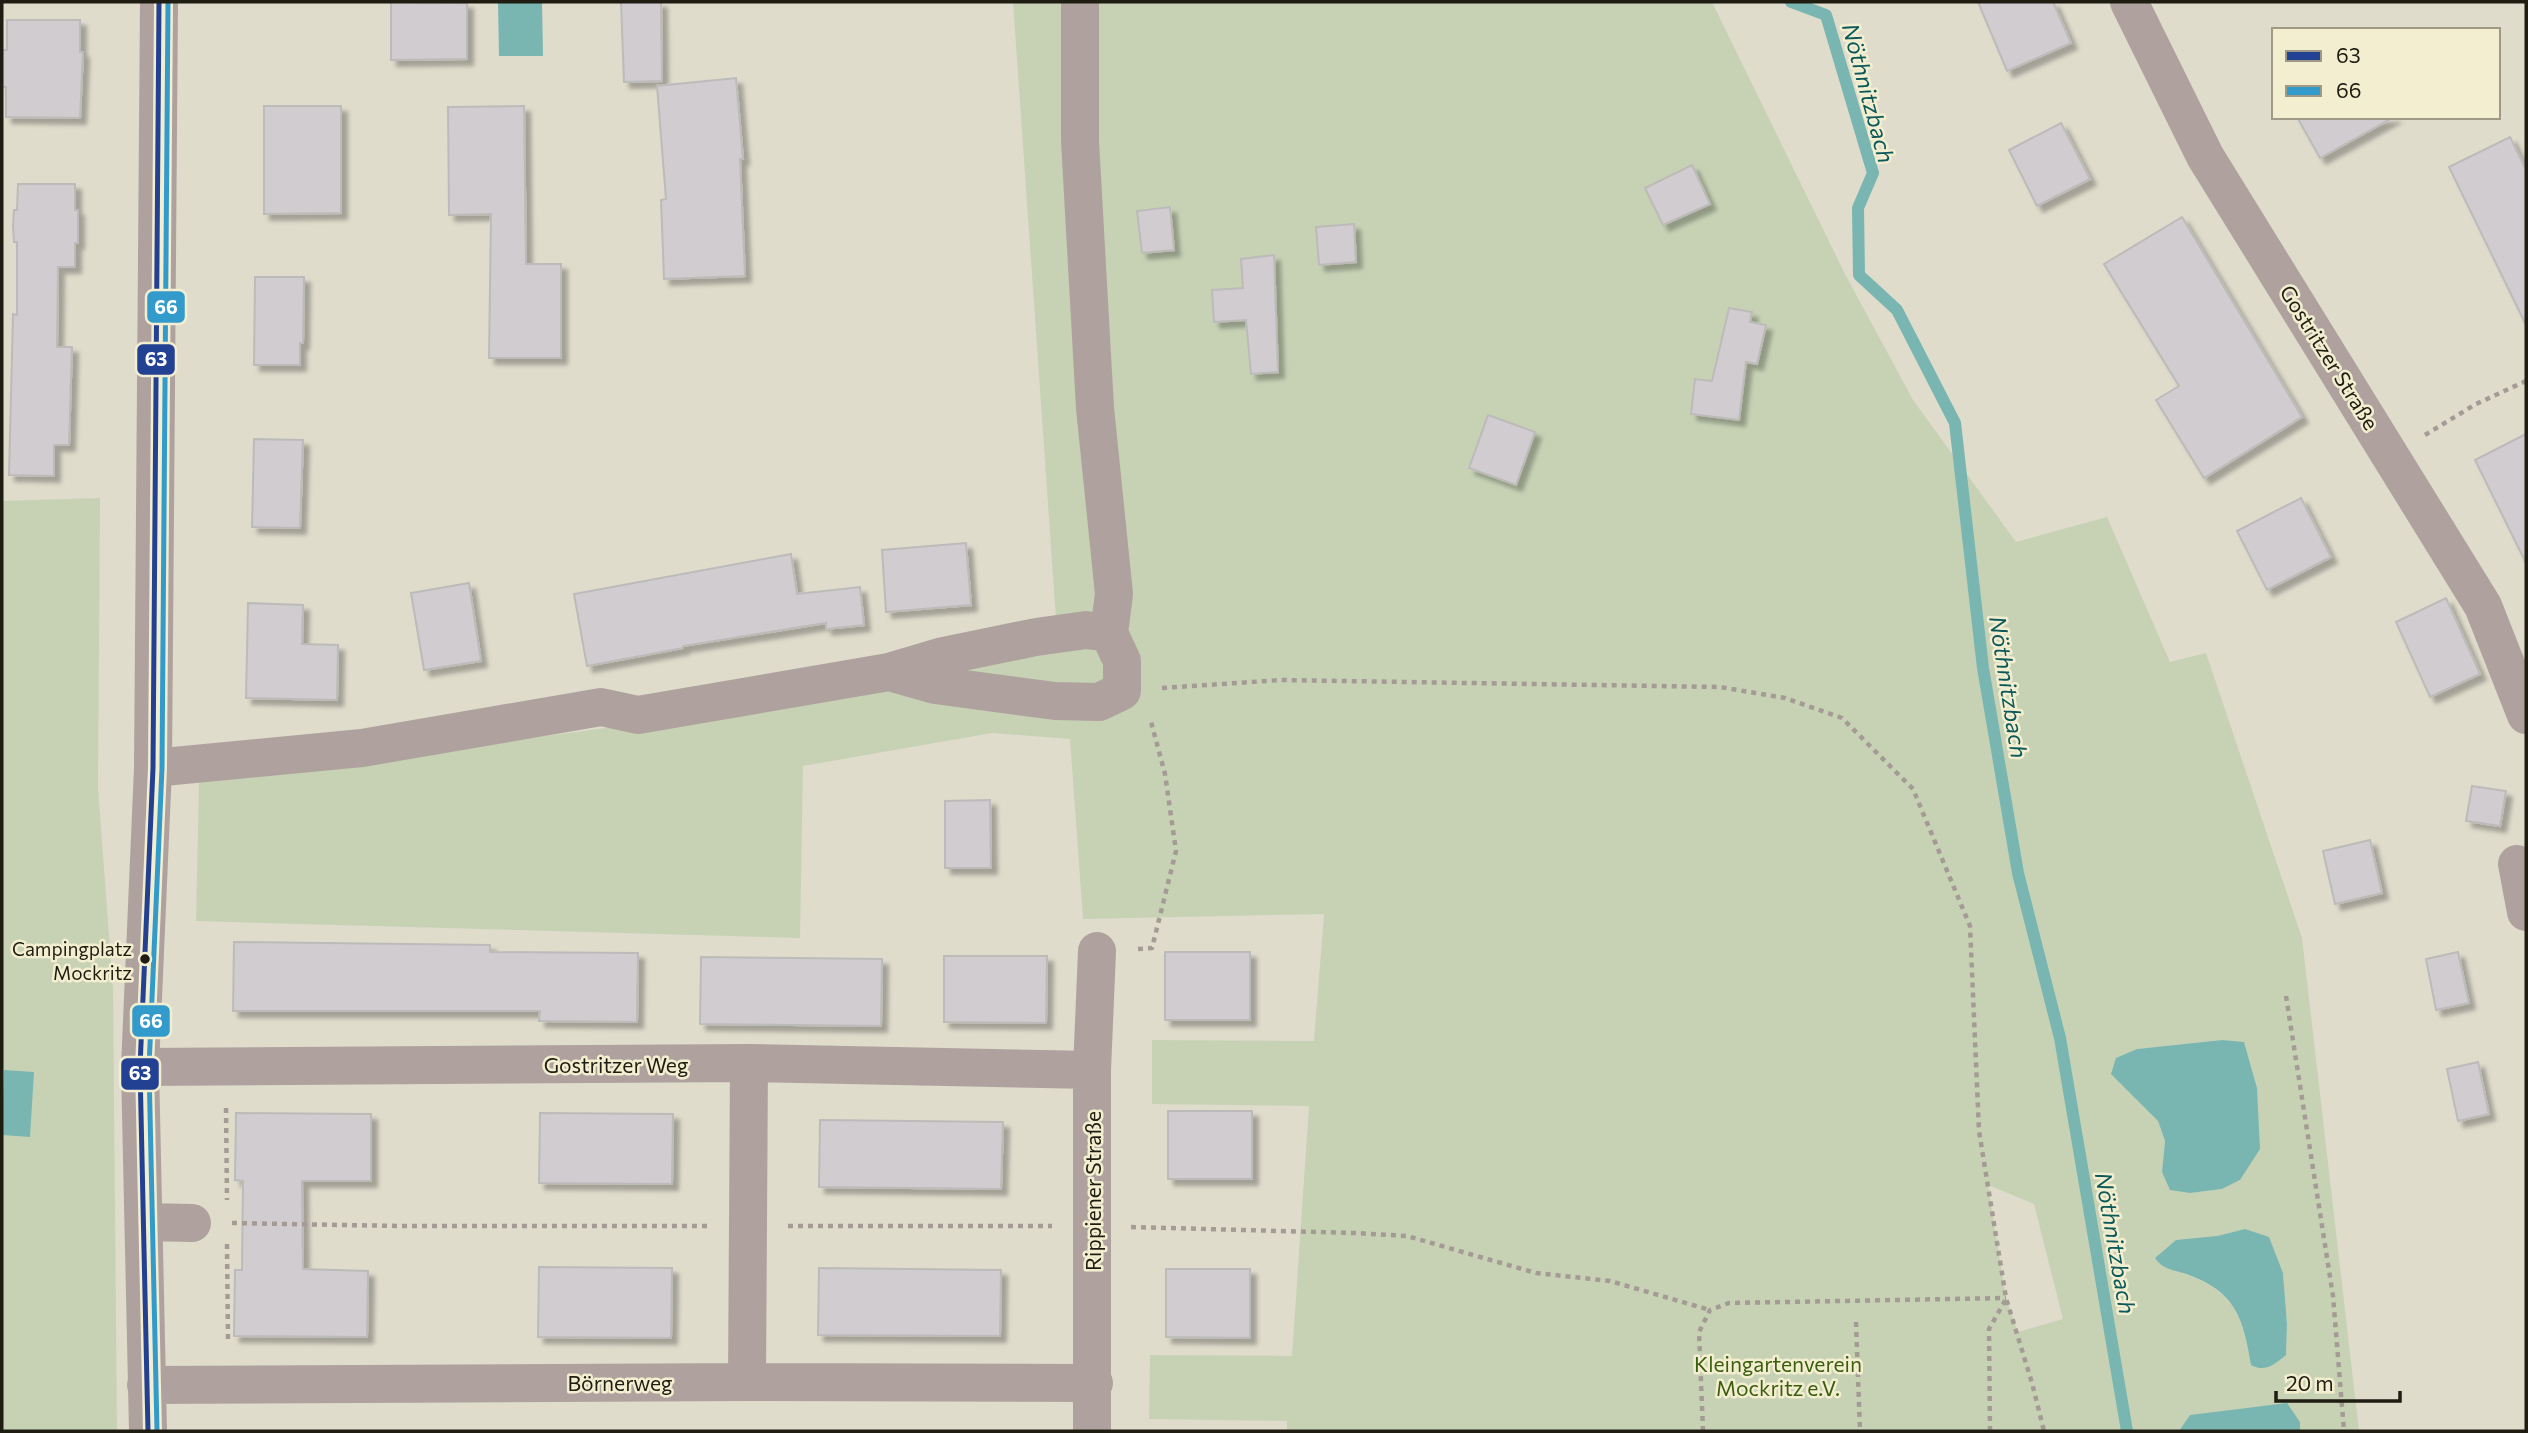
<svg xmlns="http://www.w3.org/2000/svg" width="2528" height="1433" viewBox="0 0 2528 1433" font-family="Commissioner,sans-serif">
<style>
.green{fill:#c7d2b5;fill-rule:evenodd}
.water{fill:#7ab6b1}
.lines{fill:none;stroke-linecap:round;stroke-linejoin:round}
.stream{stroke:#7ab6b1;stroke-width:12}
.building{fill:#d0ccd0;stroke:#bdbbb9;stroke-width:2;filter:url(#shadow)}
.path{stroke:#a49b95;stroke-width:4.5;stroke-dasharray:5 5;stroke-linecap:butt}
.minor{stroke:#afa29e;stroke-width:38}
.bus-1-casing{stroke:#f4eed1;stroke-width:10}
.bus-2-casing{stroke:#f4eed1;stroke-width:10}
.bus-1{stroke:#224193;stroke-width:5}
.bus-2{stroke:#339bcc;stroke-width:5}
.bus-dot{fill:#1f1d12;stroke:#f4eed1;stroke-width:2.5}
.labels{text-anchor:middle;dominant-baseline:central;stroke-width:5;stroke-linejoin:round;paint-order:stroke}
.bus-label{font-size:19px;fill:#1f1d12;stroke:#f4eed1;text-anchor:end}
.street-label{font-size:21px;fill:#1f1d12;stroke:#f4eed1}
.park-label{font-size:21px;fill:#395e0d;stroke:#f4eed1}
.water-label{font-size:23px;font-style:italic;fill:#0b5959;stroke:#f4eed1}
.line-badge{stroke:#f4eed1;stroke-width:2.5}
.badge-label{font-size:19px;text-anchor:middle;font-weight:bold;fill:#fff}
</style>
<defs>
<filter id="shadow"><feDropShadow dx="6" dy="6" stdDeviation="2" flood-color="#0004"/></filter>
</defs>
<rect width="100%" height="100%" fill="#dfdccc"/>
<path class="green" d="M 1013,2 L 1712,2 L 1845,274 L 1913,400 L 2016,542 L 2107,517 L 2170,662 L 2206,653 L 2302,938 L 2359,1431 L 2300,1431 L 2300,1422 L 2190,1415 L 2179,1431 L 1287,1431 L 1287,1421 L 1149,1419 L 1150,1355 L 1292,1356 L 1309,1106 L 1152,1104 L 1152,1040 L 1314,1041 L 1324,914 L 1083,919 L 1070,739 L 992,733 L 803,766 L 800,938 L 196,921 L 199,782 L 793,703 L 1056,619 ZM 2222,1040 L 2240,1180 L 2222,1189 L 2190,1193 L 2162,1172 L 2165,1141 L 2158,1121 L 2112,1074 L 2137,1049 ZM 1988,1185 L 2034,1204 L 2063,1319 L 2018,1332 L 2006,1298 ZM 2245,1229 L 2283,1273 L 2287,1324 L 2286,1355 L 2251,1365 C 2242,1309 2231,1289 2177,1271 L 2217,1236 Z
M 100,498 L 98,788 L 113,989 L 117,1431 L 2,1431 L 2,501 Z"/>
<path class="water" d="M 498,2 L 542,2 L 543,56 L 499,56 Z
M 2222,1040 L 2244,1042 L 2257,1088 L 2260,1149 L 2240,1180 L 2222,1189 L 2190,1193 L 2170,1190 L 2162,1172 L 2165,1141 L 2158,1121 L 2111,1074 L 2116,1058 L 2137,1049 Z
M 4,1070 L 34,1072 L 30,1137 L 2,1135 Z
M 2245,1229 L 2269,1237 L 2283,1273 L 2287,1324 L 2286,1355 C 2275,1364 2265,1373 2251,1365 C 2243,1315 2234,1290 2183,1273 C 2172,1270 2161,1268 2155,1258 L 2176,1240 L 2217,1236 Z
M 2287,1403 L 2300,1422 L 2300,1431 L 2179,1431 L 2190,1415 Z"/>
<g class="lines">
<path class="stream" d="M 1791,2 L 1826,15 L 1873,173 L 1858,208 L 1859,275 L 1897,310 L 1955,423 L 1983,668 L 2018,873 L 2060,1038 L 2127,1431"/>
</g>
<path class="building" d="M 391,2 L 467,3 L 467,59 L 391,60 Z
M 621,2 L 661,2 L 662,81 L 624,82 Z
M 1978,2 L 2053,2 L 2071,43 L 2007,71 Z
M 7,20 L 80,20 L 80,52 L 83,52 L 80,118 L 6,117 L 6,87 L 2,87 L 2,50 L 7,50 Z
M 736,78 L 743,159 L 740,159 L 745,276 L 664,279 L 661,200 L 666,199 L 657,86 Z
M 264,106 L 341,106 L 341,213 L 264,214 Z
M 524,106 L 526,264 L 561,264 L 561,358 L 489,358 L 491,214 L 449,215 L 448,107 Z
M 2297,117 L 2394,117 L 2320,158 Z
M 2061,123 L 2090,179 L 2037,206 L 2009,150 Z
M 2510,137 L 2526,170 L 2526,325 L 2449,167 Z
M 1692,165 L 1710,204 L 1663,225 L 1645,188 Z
M 18,184 L 75,184 L 75,210 L 78,210 L 78,243 L 75,243 L 75,267 L 58,267 L 57,347 L 72,347 L 69,445 L 54,445 L 54,476 L 9,475 L 13,314 L 17,315 L 17,242 L 14,242 L 13,226 L 14,210 L 17,210 Z
M 1170,207 L 1174,250 L 1142,253 L 1137,211 Z
M 2182,217 L 2302,417 L 2204,478 L 2156,400 L 2179,386 L 2104,264 Z
M 1354,224 L 1356,262 L 1319,265 L 1316,227 Z
M 1274,255 L 1278,372 L 1251,374 L 1246,320 L 1214,322 L 1212,290 L 1243,288 L 1241,259 Z
M 255,277 L 304,277 L 303,343 L 300,343 L 300,365 L 254,365 Z
M 1729,308 L 1752,312 L 1750,322 L 1766,325 L 1757,364 L 1746,362 L 1739,420 L 1691,414 L 1695,379 L 1712,381 Z
M 1488,415 L 1535,432 L 1516,485 L 1469,468 Z
M 2526,434 L 2526,563 L 2475,460 Z
M 254,439 L 303,440 L 300,528 L 252,527 Z
M 2301,498 L 2331,557 L 2267,590 L 2237,531 Z
M 966,543 L 971,605 L 886,612 L 882,550 Z
M 791,554 L 797,594 L 860,587 L 864,625 L 826,629 L 826,623 L 683,646 L 683,648 L 587,666 L 574,594 Z
M 469,583 L 481,661 L 424,670 L 411,593 Z
M 2446,598 L 2480,674 L 2430,697 L 2396,622 Z
M 248,603 L 303,605 L 302,644 L 338,645 L 337,700 L 246,698 Z
M 2472,786 L 2506,791 L 2500,826 L 2466,821 Z
M 990,800 L 991,868 L 945,868 L 945,801 Z
M 2370,840 L 2382,893 L 2335,904 L 2323,851 Z
M 234,942 L 490,945 L 490,952 L 638,953 L 637,1022 L 539,1021 L 540,1011 L 233,1011 Z
M 1165,952 L 1250,952 L 1250,1020 L 1165,1020 Z
M 2458,952 L 2469,1003 L 2436,1010 L 2426,959 Z
M 944,956 L 1047,956 L 1046,1023 L 944,1022 Z
M 701,957 L 882,959 L 881,1026 L 700,1024 Z
M 2478,1062 L 2489,1114 L 2458,1121 L 2447,1069 Z
M 1168,1111 L 1252,1111 L 1252,1179 L 1168,1179 Z
M 236,1113 L 371,1114 L 371,1181 L 302,1181 L 303,1269 L 368,1271 L 367,1337 L 234,1336 L 235,1270 L 242,1270 L 243,1181 L 235,1180 Z
M 540,1113 L 673,1114 L 672,1184 L 539,1183 Z
M 820,1120 L 1003,1122 L 1001,1189 L 819,1187 Z
M 539,1267 L 672,1268 L 671,1338 L 538,1337 Z
M 819,1268 L 1001,1270 L 1000,1336 L 818,1335 Z
M 1166,1269 L 1250,1269 L 1250,1338 L 1166,1337 Z"/>
<g class="lines">
<path class="path" d="M 2425,435 L 2476,404 L 2526,381
M 1162,688 L 1281,680 L 1720,687 L 1785,698 L 1842,718 L 1913,789 L 1970,926 L 1979,1131 L 2006,1298 L 2032,1383 L 2044,1431
M 1138,949 L 1152,948 L 1176,851 L 1165,774 L 1150,718
M 2286,996 L 2333,1296 L 2344,1431
M 226,1108 L 227,1200
M 232,1223 L 399,1226 L 709,1226
M 788,1226 L 1052,1226
M 1131,1227 L 1355,1233 L 1407,1236 L 1536,1273 L 1610,1281 L 1710,1310
M 227,1244 L 228,1344
M 1856,1322 L 1860,1431
M 1703,1431 L 1699,1332 L 1710,1310 L 1729,1303 L 2006,1298
M 1990,1431 L 1989,1329 L 2006,1299"/>
<path class="minor" d="M 1080,2 L 1080,141 L 1095,408 L 1114,594 L 1109,633
M 2129,2 L 2205,156 L 2483,606 L 2526,715
M 153,768 L 362,748 L 601,707 L 638,715 L 889,672 L 943,656 L 1036,637 L 1086,630 L 1109,633 L 1122,661 L 1122,691 L 1099,702 L 1055,701 L 935,685 L 889,672
M 2517,864 L 2526,912
M 140,1067 L 749,1063 L 1092,1070
M 144,1222 L 192,1223
M 747,1382 L 749,1063
M 146,1385 L 747,1382 L 1094,1383
M 148,1431 L 140,1067 L 153,768 L 159,2
M 1092,1431 L 1092,1070 L 1097,951"/>
<g class="bus-1-casing">
<path id="bus-1" d="M 148,1431 L 140,1067 L 153,768 L 159,2"/>
</g>
<g class="bus-2-casing">
<path id="bus-2" d="M 157,1431 L 149,1067 L 162,768 L 168,2"/>
</g>
<use href="#bus-1" class="bus-1"/>
<use href="#bus-2" class="bus-2"/>
</g>
<circle class="bus-dot" cx="145" cy="959" r="6"/>
<g class="labels">
<g class="bus-label">
<text x="132" y="948">Campingplatz<tspan x="132" dy="24">Mockritz</tspan></text>
</g>
<g class="street-label">
<text transform="translate(2330 357) rotate(58)">Gostritzer Straße</text>
<text x="616" y="1064">Gostritzer Weg</text>
<text transform="translate(1092 1191) rotate(-90)">Rippiener Straße</text>
<text x="620" y="1382">Börnerweg</text>
</g>
<g class="park-label">
<text x="1778" y="1363">Kleingartenverein<tspan x="1778" dy="24">Mockritz e.V.</tspan></text>
</g>
<g class="water-label">
<text transform="translate(1869 93) rotate(75)">Nöthnitzbach</text>
<text transform="translate(2009 687) rotate(81)">Nöthnitzbach</text>
<text transform="translate(2116 1243) rotate(80)">Nöthnitzbach</text>
</g>
</g>
<g class="line-badge">
<rect x="146" y="290" width="40" height="34" rx="7" fill="#339bcc"/>
<rect x="136" y="343" width="40" height="33" rx="7" fill="#224193"/>
<rect x="131" y="1004" width="40" height="34" rx="7" fill="#339bcc"/>
<rect x="120" y="1057" width="40" height="34" rx="7" fill="#224193"/>
</g>
<g class="badge-label">
<text x="166" y="314">66</text>
<text x="156" y="366">63</text>
<text x="151" y="1028">66</text>
<text x="140" y="1080">63</text>
</g>
<rect width="2528" height="1433" fill="none" stroke="#1f1d12" stroke-width="7"/>
<rect x="2272" y="28" width="228" height="91" fill="#f4eed1" stroke="#9f9a85" stroke-width="2"/>
<rect x="2286" y="51" width="35" height="10" fill="#224193" stroke="#9f9a85" stroke-width="2"/>
<text x="2336" y="63" font-size="21" fill="#1f1d12">63</text>
<rect x="2286" y="86" width="35" height="10" fill="#339bcc" stroke="#9f9a85" stroke-width="2"/>
<text x="2336" y="98" font-size="21" fill="#1f1d12">66</text>
<path d="M2276 1391v10h124v-10" fill="none" stroke="#1f1d12" stroke-width="3.5"/>
<text x="2286" y="1391" font-size="21" fill="#1f1d12" stroke="#f4eed1" stroke-width="5" paint-order="stroke">20 m</text>
</svg>
